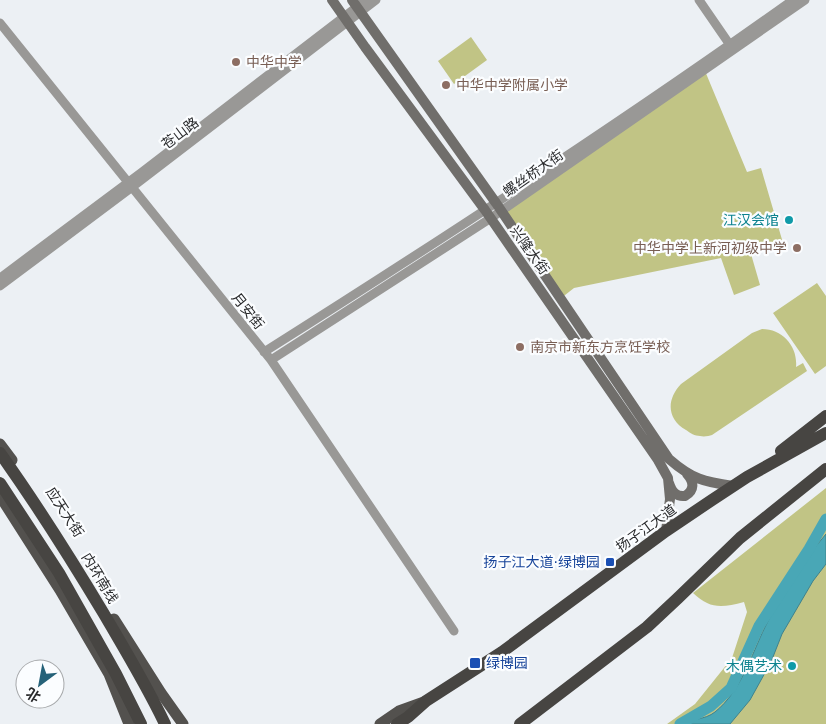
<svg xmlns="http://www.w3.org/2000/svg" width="826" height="724" viewBox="0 0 826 724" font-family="'DejaVu Sans','Noto Sans SC',sans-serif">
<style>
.green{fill:#c1c485}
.water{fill:#49a7b6;stroke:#3f828d}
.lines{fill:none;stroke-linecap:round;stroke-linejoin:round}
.river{stroke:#49a7b6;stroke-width:11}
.tertiary{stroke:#999896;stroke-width:9}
.secondary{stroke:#706e6b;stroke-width:10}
.primary{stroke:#53514e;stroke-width:11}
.trunk{stroke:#474542;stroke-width:12}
.education-dot{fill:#8d6e63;stroke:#fbfdff;stroke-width:2}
.culture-dot{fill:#0f9aa8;stroke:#fbfdff;stroke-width:2}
.transit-dot{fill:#1a4fb4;stroke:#fbfdff;stroke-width:2}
.labels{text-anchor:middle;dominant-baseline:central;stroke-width:4.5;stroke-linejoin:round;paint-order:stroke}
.education-label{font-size:14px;fill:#785e54;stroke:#fbfdff;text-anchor:start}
.street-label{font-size:14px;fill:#292a2c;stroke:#fbfdff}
.culture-label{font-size:14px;fill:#0d838f;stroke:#fbfdff;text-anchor:end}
.transit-label{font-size:14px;fill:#164399;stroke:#fbfdff;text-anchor:end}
</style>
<rect width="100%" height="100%" fill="#ecf0f4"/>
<path class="green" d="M 471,37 L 487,60 L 454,84 L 438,61 Z
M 705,71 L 747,172 L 761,168 L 783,243 L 751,254 L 760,285 L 734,295 L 721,258 L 574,288 L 560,299 L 501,211 Z
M 817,283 L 826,296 L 826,366 L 815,374 L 773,313 Z
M 762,329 C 783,329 798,347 796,367 L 803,363 L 807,371 L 712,435 C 709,436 704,437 700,436 C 695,436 690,433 686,430 C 667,419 666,400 681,384 L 752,333 Z
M 826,488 L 826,724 L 667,724 L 695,704 L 732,658 L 747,612 L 744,602 C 721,608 710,609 693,593 Z"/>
<path class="water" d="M 826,534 L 826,564 L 813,581 L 782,634 L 771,662 L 750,700 L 730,724 L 679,724 C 690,719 705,720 715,712 C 741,691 751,656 765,627 C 782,594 802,562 826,534 Z"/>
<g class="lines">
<path class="river" d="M 680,724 L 711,706 L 731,688 L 759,626 L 809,549 L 826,519"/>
<path class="tertiary" d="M 699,0 L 730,45
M 0,23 L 271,360 L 454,631
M 0,278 L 142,172 L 366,0
M 0,286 L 131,188 L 376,0
M 264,352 C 443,239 621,123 793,0
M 271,360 L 491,218 L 805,0"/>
<path class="secondary" d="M 332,0 L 365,47 L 485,210 L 658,460 L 668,478 L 670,499 L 666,531
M 352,0 L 496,203 L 669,459 C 692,479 704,482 733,486
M 669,483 C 672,492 676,497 685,496 C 695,490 694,482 687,474"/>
<path class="primary" d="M 0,444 L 12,460
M 0,496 L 60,590 L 109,674 L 129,724
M 114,619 L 161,693 L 183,724
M 380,724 L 399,711 L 424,702"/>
<path class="trunk" d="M 781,451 L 826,416
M 0,453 C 37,505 71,559 104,614 C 125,650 147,686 165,724
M 0,483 L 59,573 L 116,674 L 141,724
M 397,724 L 408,717 L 426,701 L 502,652 L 666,531 L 712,500 L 747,477 L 826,433
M 520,724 L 647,627 L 678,598 L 740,538 L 826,469"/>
</g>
<g class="education-dot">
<circle cx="236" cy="62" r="5"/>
<circle cx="446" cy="85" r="5"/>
<circle cx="797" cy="248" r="5"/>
<circle cx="520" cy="347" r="5"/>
</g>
<g class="culture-dot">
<circle cx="789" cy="220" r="5"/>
<circle cx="792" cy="666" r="5"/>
</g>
<g class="transit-dot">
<rect x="605" y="557" width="10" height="10" rx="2.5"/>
<rect x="469" y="657" width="12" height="12" rx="2.5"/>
</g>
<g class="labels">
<g class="education-label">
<text x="246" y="62">中华中学</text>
<text x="456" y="85">中华中学附属小学</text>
<text x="787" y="248" text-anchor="end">中华中学上新河初级中学</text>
<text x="530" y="347">南京市新东方烹饪学校</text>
</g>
<g class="street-label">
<text transform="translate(180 133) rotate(-37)">苍山路</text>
<text transform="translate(533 173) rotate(-35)">螺丝桥大街</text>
<text transform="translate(530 250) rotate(55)">兴隆大街</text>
<text transform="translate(248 311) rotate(51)">月安街</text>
<text transform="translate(65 512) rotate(57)">应天大街</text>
<text transform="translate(646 528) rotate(-36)">扬子江大道</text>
<text transform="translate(100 578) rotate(59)">内环南线</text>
</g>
<g class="culture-label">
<text x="779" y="220">江汉会馆</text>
<text x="782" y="666">木偶艺术</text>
</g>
<g class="transit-label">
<text x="600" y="562">扬子江大道·绿博园</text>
<text x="486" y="663" text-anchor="start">绿博园</text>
</g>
</g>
<g transform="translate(40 684) rotate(212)"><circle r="24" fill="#fbfdff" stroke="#a7a9ab"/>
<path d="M0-4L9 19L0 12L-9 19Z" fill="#266279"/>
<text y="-8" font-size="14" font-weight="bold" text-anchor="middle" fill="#292a2c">北</text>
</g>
</svg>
